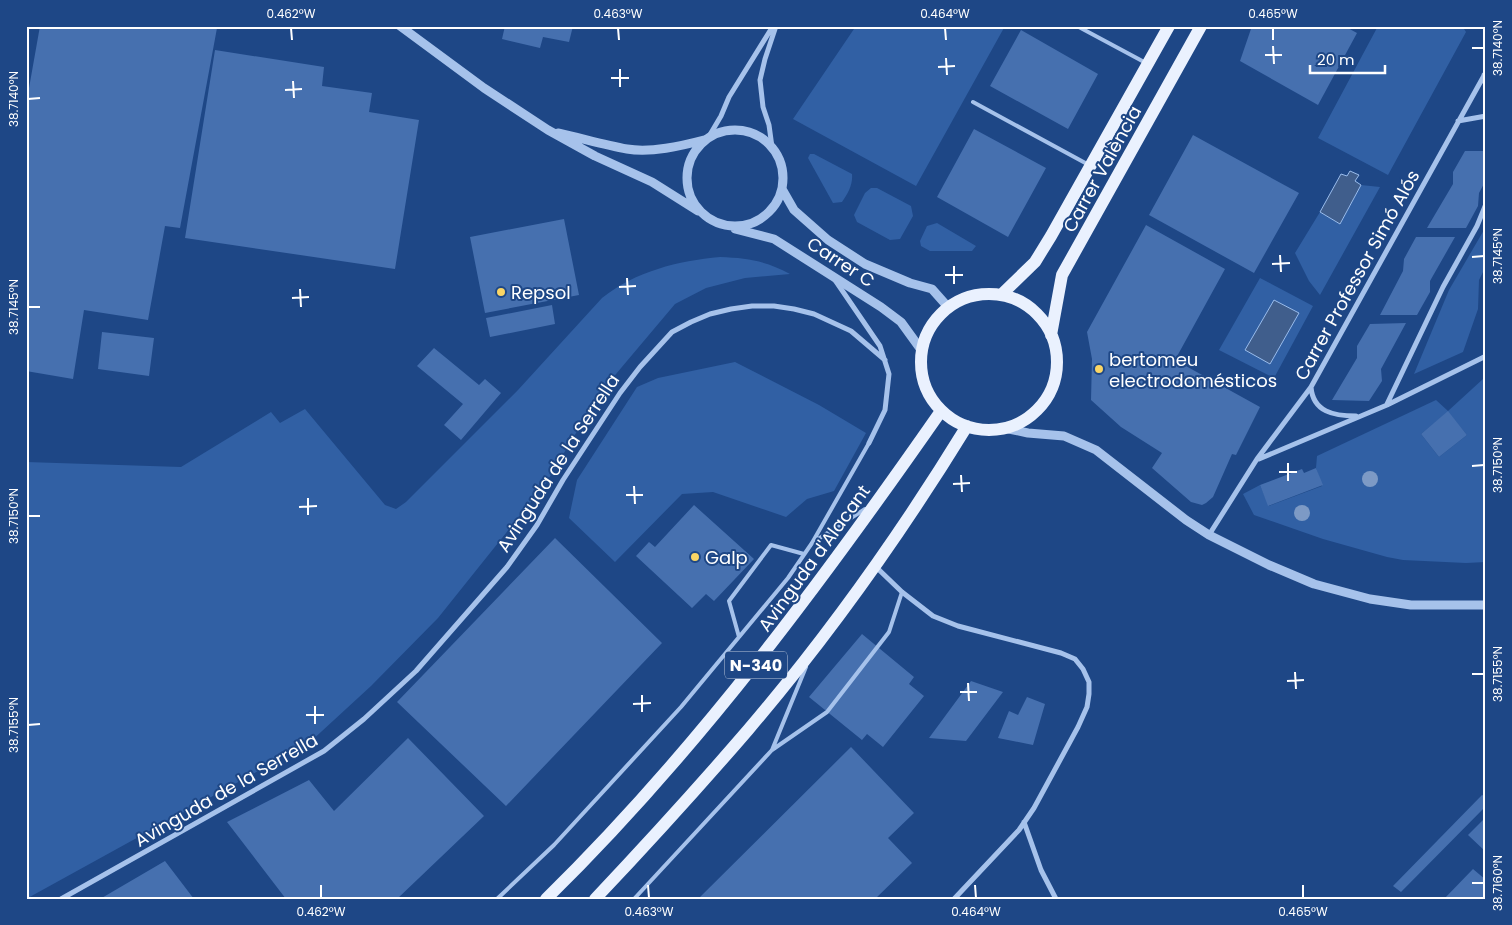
<svg xmlns="http://www.w3.org/2000/svg" width="1512" height="925" viewBox="0 0 1512 925" font-family="Poppins,sans-serif">
<style>
.green{fill:#3160a4;fill-rule:evenodd}
.water{fill:#405e8c;stroke:#99bcec}
.building{fill:#4670af}
.lines{fill:none;stroke-linecap:round;stroke-linejoin:round}
.service{stroke:#a6c2eb;stroke-width:4}
.minor{stroke:#a6c2eb;stroke-width:5}
.tertiary{stroke:#a6c2eb;stroke-width:9}
.primary{stroke:#eaf1fe;stroke-width:12}
.tree{fill:#7d9ac5}
.ticks{fill:none;stroke:#fff;stroke-width:2}
.poi-dot{fill:#fad565;stroke:#1e4786;stroke-width:2}
.labels{text-anchor:middle;dominant-baseline:central;stroke-width:4;stroke-linejoin:round;paint-order:stroke}
.shield{fill:#1e4786;stroke:#bcc8db;stroke-width:1}
.shield-label{font-size:16px;font-weight:bold;fill:#fff}
.street-label{font-size:18px;fill:#fff;stroke:#1e4786}
.poi-label{font-size:18px;fill:#fff;stroke:#1e4786;text-anchor:start}
.neatline{fill:none;stroke:#fff;stroke-width:2}
.ticks-label{font-size:12px;text-anchor:middle;fill:#fff}
</style>
<rect width="100%" height="100%" fill="#1e4786"/>
<path class="green" d="M 856,26 L 1005,26 L 916,186 L 793,119 Z
M 1378,26 L 1462,26 L 1466,32 L 1388,175 L 1318,138 Z
M 810,154 L 814,154 L 852,174 C 853,185 848,193 842,202 L 833,203 L 808,158 Z
M 1361,185 L 1380,187 L 1320,295 L 1309,281 L 1295,253 L 1320,212 L 1340,224 Z
M 871,188 L 877,188 L 911,206 L 913,216 L 900,239 L 890,240 L 857,222 L 854,215 L 865,193 Z
M 937,223 L 976,246 L 972,251 L 930,251 L 921,246 L 920,241 L 927,226 Z
M 1484,230 L 1486,266 L 1479,280 L 1478,309 L 1463,352 L 1414,374 L 1449,290 Z
M 720,257 C 748,258 766,261 790,274 L 745,278 L 706,288 L 675,304 L 600,393 L 546,483 L 438,618 L 371,686 L 309,743 L 26,899 L 26,462 L 181,467 L 271,412 L 280,423 L 305,409 L 385,505 L 396,509 L 406,502 L 518,390 L 602,298 C 636,271 678,261 720,257 Z
M 1260,278 L 1313,306 L 1274,378 L 1219,350 Z
M 735,362 L 819,405 L 866,433 L 834,491 L 807,499 L 786,517 L 713,492 L 682,494 L 615,562 L 569,518 L 577,480 L 637,387 L 658,378 Z
M 1483,379 L 1486,383 L 1486,562 L 1466,563 L 1403,560 L 1387,557 L 1323,539 L 1254,515 L 1243,494 L 1260,485 L 1269,506 L 1322,486 L 1316,468 L 1317,456 L 1436,400 L 1448,411 ZM 1448,412 L 1467,435 L 1439,457 L 1421,434 Z"/>
<path class="water" d="M 1350,171 L 1359,175 L 1355,181 L 1361,185 L 1340,224 L 1320,212 L 1341,174 L 1347,176 Z
M 1274,300 L 1299,313 L 1270,364 L 1245,350 Z"/>
<path class="building" d="M 40,26 L 204,26 L 217,28 L 180,228 L 165,226 L 148,320 L 84,310 L 73,379 L 26,371 L 26,105 Z
M 505,26 L 573,26 L 569,42 L 543,37 L 540,48 L 502,39 Z
M 1252,26 L 1344,26 L 1357,33 L 1318,105 L 1240,61 Z
M 1021,30 L 1098,74 L 1068,129 L 990,86 Z
M 215,50 L 324,67 L 322,86 L 372,93 L 369,112 L 419,120 L 395,269 L 185,238 Z
M 974,129 L 1046,168 L 1008,237 L 937,197 Z
M 1193,135 L 1299,193 L 1254,273 L 1149,215 Z
M 1465,151 L 1486,151 L 1486,180 L 1479,193 L 1478,206 L 1466,228 L 1427,228 L 1453,184 L 1453,172 Z
M 564,219 L 579,295 L 485,313 L 470,237 Z
M 1146,225 L 1225,269 L 1175,360 L 1260,407 L 1236,455 L 1232,454 L 1213,497 L 1206,503 L 1202,505 L 1191,502 L 1152,468 L 1162,453 L 1121,427 L 1091,400 L 1092,359 L 1087,332 Z
M 1416,237 L 1455,237 L 1430,281 L 1430,292 L 1417,315 L 1380,315 L 1403,271 L 1404,259 Z
M 1486,276 L 1486,313 L 1483,312 L 1484,281 Z
M 552,305 L 555,324 L 490,337 L 486,318 Z
M 1406,323 L 1381,369 L 1382,381 L 1369,401 L 1332,400 L 1357,358 L 1357,346 L 1370,324 Z
M 102,332 L 154,338 L 149,376 L 98,369 Z
M 434,348 L 479,385 L 485,379 L 501,393 L 461,440 L 444,425 L 463,404 L 417,366 Z
M 1448,411 L 1467,435 L 1439,457 L 1421,434 Z
M 1316,468 L 1323,485 L 1268,506 L 1260,485 L 1302,469 L 1304,473 Z
M 694,505 L 754,559 L 714,601 L 706,594 L 692,608 L 636,556 L 649,542 L 655,547 Z
M 555,538 L 662,643 L 506,806 L 397,702 Z
M 862,634 L 914,677 L 909,684 L 924,696 L 883,747 L 867,734 L 862,740 L 809,697 Z
M 971,681 L 1003,692 L 966,741 L 929,738 Z
M 1027,697 L 1045,704 L 1033,745 L 998,738 L 1009,711 L 1018,715 Z
M 408,738 L 484,816 L 397,899 L 286,899 L 227,822 L 309,780 L 334,811 Z
M 851,747 L 914,813 L 888,838 L 912,863 L 875,899 L 698,899 Z
M 1482,795 L 1486,797 L 1486,806 L 1401,892 L 1393,886 Z
M 1486,817 L 1486,852 L 1468,835 Z
M 165,861 L 194,899 L 100,899 Z
M 1473,869 L 1486,880 L 1486,899 L 1444,899 Z"/>
<g class="lines">
<path class="service" d="M 1077,26 L 1146,63
M 973,102 L 1089,165
M 812,543 L 865,509
M 739,637 L 729,601 L 771,545 L 804,554
M 772,750 L 827,712 L 889,632 L 902,592
M 497,899 L 554,845 L 681,707 L 788,578 L 812,543 L 869,443
M 634,899 L 772,750 L 806,667"/>
<path class="minor" d="M 1484,75 L 1486,87
M 1458,121 L 1486,116
M 708,138 L 721,116 L 729,97 L 773,26
M 772,147 L 769,125 L 763,107 L 760,80 L 765,59 L 776,26
M 835,280 L 880,346 L 889,374 L 885,410 L 869,443
M 1311,387 C 1313,412 1334,416 1356,416
M 1387,404 L 1443,287 L 1477,226 L 1486,204
M 1259,459 L 1387,405 L 1486,356
M 1209,535 L 1257,459 L 1311,387 L 1486,72
M 875,566 L 902,592 L 933,616 L 958,626 L 1061,653 L 1075,659 L 1083,669 L 1089,682 L 1089,694 L 1087,707 L 1078,727 L 1034,808 L 1019,830 L 954,899
M 1024,822 L 1041,870 L 1056,899
M 61,899 L 324,751 L 364,719 L 416,671 L 507,567 L 537,525 L 563,480 L 620,393 L 640,367 L 672,332 L 691,322 L 710,314 L 731,309 L 752,306 L 774,306 L 794,309 L 814,314 L 851,331 L 885,360"/>
<path class="tertiary" d="M 400,26 L 484,88 L 548,130 L 595,156 L 652,182 L 698,211
M687 178a48 48 0 1 1 96 0a48 48 0 1 1-96 0Z
M 558,133 C 581,138 604,145 627,149 C 651,153 681,146 704,140
M 782,189 L 794,210 L 828,240 L 865,264 L 910,283 L 932,289 L 948,307
M 735,229 L 774,239 L 881,307 L 901,322 L 922,351
M 1004,428 L 1028,433 L 1064,436 L 1096,450 L 1186,520 L 1209,535 L 1269,565 L 1314,584 L 1370,599 L 1411,605 L 1486,605"/>
<path class="primary" d="M921 362a68 68 0 1 1 136 0a68 68 0 1 1-136 0Z
M 1001,295 L 1035,262 L 1051,236 L 1169,26
M 1051,335 L 1062,275 L 1201,26
M 546,899 C 697,751 821,583 941,411
M 595,899 C 647,844 698,788 748,730 C 829,635 902,532 967,426"/>
</g>
<g class="tree">
<circle cx="1370" cy="479" r="8"/>
<circle cx="1302" cy="513" r="8"/>
</g>
<path class="ticks" d="M 291,28 L 292,40M 618,28 L 619,40M 945,28 L 946,40M 1273,28 L 1273,40M 1273,46 L 1274,64M 1472,48 L 1484,48M 1265,55 L 1282,55M 946,58 L 947,75M 938,67 L 955,66M 620,69 L 620,87M 611,78 L 629,78M 293,81 L 294,98M 285,90 L 302,89M 28,99 L 40,98M 1280,255 L 1281,272M 1472,257 L 1484,256M 1272,264 L 1290,263M 954,266 L 954,284M 945,275 L 963,275M 627,278 L 628,295M 619,287 L 636,286M 300,289 L 301,307M 292,298 L 309,297M 28,307 L 40,307M 1288,463 L 1288,481M 1472,466 L 1484,465M 1279,472 L 1297,472M 961,475 L 962,492M 953,484 L 970,483M 634,486 L 635,504M 626,495 L 643,495M 308,498 L 308,515M 299,507 L 317,506M 28,516 L 40,516M 1295,672 L 1296,689M 1472,674 L 1484,674M 1287,681 L 1304,680M 968,683 L 969,701M 960,692 L 977,692M 642,695 L 642,712M 633,704 L 651,703M 315,706 L 315,724M 306,715 L 324,715M 28,725 L 40,724M 1472,883 L 1484,883M 321,885 L 321,898M 648,885 L 649,898M 975,885 L 976,898M 1303,885 L 1303,898"/>
<g class="poi-dot">
<circle cx="501" cy="292" r="5"/>
<circle cx="1099" cy="369" r="5"/>
<circle cx="695" cy="557" r="5"/>
</g>
<g class="labels">
<rect class="shield" x="725" y="651.5" width="62" height="27" rx="4"/>
<g class="shield-label">
<text x="756" y="665">N-340</text>
</g>
<g class="street-label">
<text transform="translate(1102 169) rotate(-61)">Carrer València</text>
<text transform="translate(841 262) rotate(33)">Carrer C</text>
<text transform="translate(1357 275) rotate(-61)">Carrer Professor Simó Alós</text>
<text transform="translate(558 463) rotate(-57)">Avinguda de la Serrella</text>
<text transform="translate(814 558) rotate(-54)">Avinguda d'Alacant</text>
<text transform="translate(226 790) rotate(-30)">Avinguda de la Serrella</text>
</g>
<g class="poi-label">
<text x="511" y="292">Repsol</text>
<text x="1109" y="359">bertomeu<tspan x="1109" dy="21">electrodomésticos</tspan></text>
<text x="705" y="557">Galp</text>
</g>
</g>
<rect width="1512" height="925" fill="none" stroke="#1e4786" stroke-width="55"/>
<path d="M1310 65v8h75v-8" fill="none" stroke="#ffffff" stroke-width="2.5"/>
<text x="1317" y="65" font-size="15" fill="#ffffff" stroke="#1e4786" stroke-width="4" paint-order="stroke">20 m</text>
<rect x="28" y="28" width="1456" height="870" class="neatline"/>
<g class="ticks-label">
<text x="291" y="18">0.462°W</text>
<text x="618" y="18">0.463°W</text>
<text x="945" y="18">0.464°W</text>
<text x="1273" y="18">0.465°W</text>
<text transform="translate(1498 48) rotate(-90)" y="4">38.7140°N</text>
<text transform="translate(14 99) rotate(-90)" y="4">38.7140°N</text>
<text transform="translate(1498 256) rotate(-90)" y="4">38.7145°N</text>
<text transform="translate(14 307) rotate(-90)" y="4">38.7145°N</text>
<text transform="translate(1498 465) rotate(-90)" y="4">38.7150°N</text>
<text transform="translate(14 516) rotate(-90)" y="4">38.7150°N</text>
<text transform="translate(1498 674) rotate(-90)" y="4">38.7155°N</text>
<text transform="translate(14 725) rotate(-90)" y="4">38.7155°N</text>
<text transform="translate(1498 883) rotate(-90)" y="4">38.7160°N</text>
<text x="321" y="916">0.462°W</text>
<text x="649" y="916">0.463°W</text>
<text x="976" y="916">0.464°W</text>
<text x="1303" y="916">0.465°W</text>
</g>
</svg>
